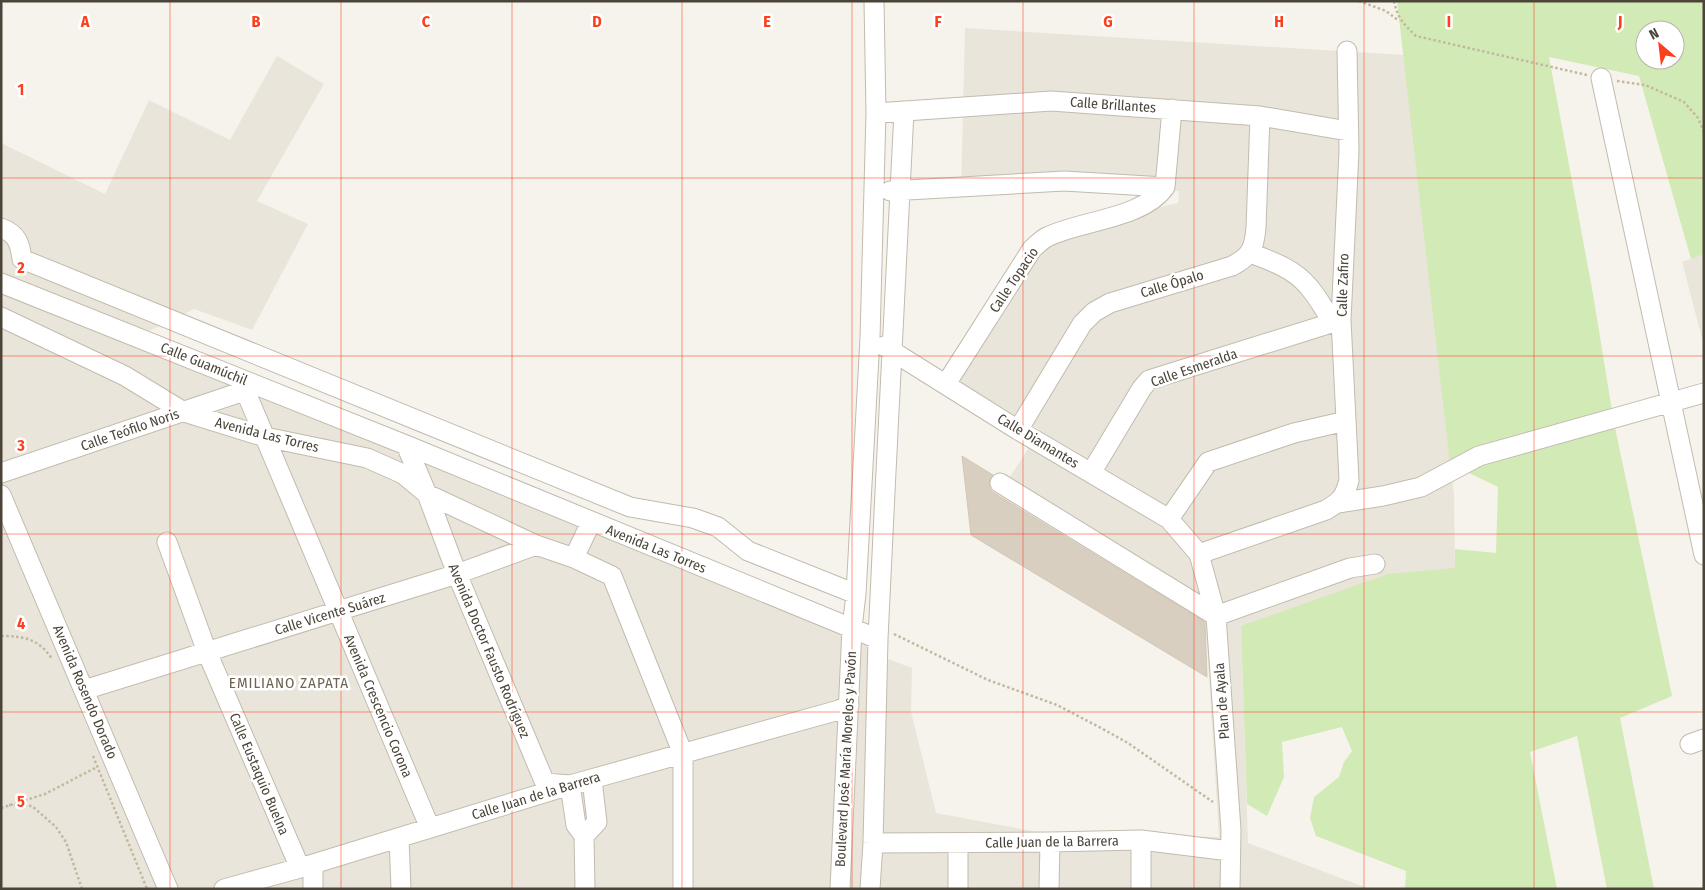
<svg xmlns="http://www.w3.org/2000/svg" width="1705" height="890" viewBox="0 0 1705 890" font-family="'Fira Sans Condensed',sans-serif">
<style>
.residential{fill:#eae5da}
.green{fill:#d2eab5;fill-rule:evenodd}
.building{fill:#d8cfc1;stroke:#d3c7b4}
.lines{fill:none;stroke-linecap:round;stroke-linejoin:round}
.minor-casing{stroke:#c2bbae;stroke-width:21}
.path{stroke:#c4b79f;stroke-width:2.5;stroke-dasharray:2.5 2.5;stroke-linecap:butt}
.minor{stroke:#fff;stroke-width:19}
.grid{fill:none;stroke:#fc3f1d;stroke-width:1;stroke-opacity:0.55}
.labels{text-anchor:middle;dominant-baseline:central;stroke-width:5;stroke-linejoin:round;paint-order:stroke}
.street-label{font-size:14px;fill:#4b4439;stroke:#fff}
.neighbourhood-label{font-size:15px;letter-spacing:1px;fill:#6e6250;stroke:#fff}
.grid-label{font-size:16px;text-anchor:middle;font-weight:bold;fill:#fc3f1d;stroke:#fff;stroke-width:5;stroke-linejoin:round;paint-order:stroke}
</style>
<rect width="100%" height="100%" fill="#f6f3ec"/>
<path class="residential" d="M 965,28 L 1404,55 L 1454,495 L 1455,573 L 1241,626 L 1248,843 L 1370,889 L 1,889 L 1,143 L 105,194 L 149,100 L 230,140 L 277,56 L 324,84 L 257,201 L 308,224 L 252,330 L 194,309 L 137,337 L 859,629 L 870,652 L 912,668 L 911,712 L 936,813 L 1054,835 L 1219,837 L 1205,613 L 1006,483 L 1040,430 L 949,376 L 1036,235 L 1178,203 L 1179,191 L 1064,184 L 961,196 Z
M 1704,254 L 1704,346 L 1682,262 Z"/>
<path class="green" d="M 1397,1 L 1704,1 L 1704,254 L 1691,259 L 1639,76 L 1549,57 L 1593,294 L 1614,423 L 1672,696 L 1620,718 L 1654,889 L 1607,889 L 1577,736 L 1530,752 L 1557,889 L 1405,889 L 1406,871 L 1316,836 L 1310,818 L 1314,797 L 1339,777 L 1344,762 L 1352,751 L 1342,727 L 1282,742 L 1284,777 L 1267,816 L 1247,804 L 1241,626 L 1388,574 L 1455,568 L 1455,549 L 1496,553 L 1498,487 L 1450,464 ZM 1645,30 L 1675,30 L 1675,60 L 1645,60 Z"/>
<path class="building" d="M 962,456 L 993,475 L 989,483 L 990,489 L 994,493 L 1205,622 L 1207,677 L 971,535 Z"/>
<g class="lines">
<g class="minor-casing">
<path id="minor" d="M 1601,78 L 1704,555
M 876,113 L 1051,101 L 1260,116 L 1348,131
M 890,191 L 1064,181 L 1165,187
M 1,228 C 17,234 20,243 22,259 L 630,507 L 693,518 L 718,527 L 748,551 L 856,594
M 1250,253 C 1271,261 1293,268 1308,286 C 1318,297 1324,310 1333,322
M 1,283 L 406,445 L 878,639
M 1,317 L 125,376 L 184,412 L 265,437 L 367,458 L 403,474 L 427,494 L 536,545
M 884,346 L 1018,430 L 1169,519 L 1199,554 L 1216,616 L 1231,830 L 1230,889
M 946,384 L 1032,249 C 1037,245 1041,240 1047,237 C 1082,220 1142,219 1165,187 L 1172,109
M 245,390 L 430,828
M 1018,430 L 1082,324 L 1094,312 L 1110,303 L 1232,266 C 1251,256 1254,249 1256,228 L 1260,116
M 406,445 L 427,494 L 457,574 L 545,783 L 570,785 L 576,825 L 584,836 L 585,889
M 1,473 L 256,387
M 1091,473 L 1142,388 L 1149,380 L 1341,320
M 1000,483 L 1216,616 L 1350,568 L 1375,564
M 1,495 L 168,889
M 1338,503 L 1383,496 L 1421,487 L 1479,456 L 1704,393
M 1169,519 L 1208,462 L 1294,433 L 1346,421
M 167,542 L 207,652 L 300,868
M 1199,554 L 1326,510 C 1341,501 1345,497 1349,480 L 1341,320 L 1349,151 L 1347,51
M 574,558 L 591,522
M 84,690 L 457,574 L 536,545 L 574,558 L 612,576 L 683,754 L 683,889
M 1690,744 L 1704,739
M 584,836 L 597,822 L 592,780
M 399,838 L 401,889
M 873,843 L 1050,842 L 1141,840 L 1230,851
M 958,843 L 958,889
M 224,889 L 300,868 L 570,785 L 839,710 L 849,705
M 313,889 L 313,864
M 840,889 L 852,628 L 856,594 L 870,338 L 876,113 L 874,1
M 870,889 L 873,843 L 878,639 L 885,492 L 904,111
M 1049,889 L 1050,842
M 1141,889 L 1141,840"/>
</g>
<path class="path" d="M 1359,1 L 1386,11 L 1399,21
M 1394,1 C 1397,17 1404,25 1416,36 L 1587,75
M 1617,81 L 1645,85 L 1684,102 L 1698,118 L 1704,132
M 894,634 L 988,680 L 1057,705 L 1101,728 L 1128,743 L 1213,802
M 1,636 C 24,636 39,639 52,659
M 93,756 L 147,889
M 9,805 L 32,806 L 56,827 L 66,842 L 82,889
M 1,808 L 45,794 L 97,767"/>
<use href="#minor" class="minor"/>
</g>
<path class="grid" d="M 170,1 L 170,889M 341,1 L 341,889M 512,1 L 512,889M 682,1 L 682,889M 852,1 L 852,889M 1023,1 L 1023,889M 1194,1 L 1194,889M 1364,1 L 1364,889M 1534,1 L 1534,889M 1,178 L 1704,178M 1,356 L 1704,356M 1,534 L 1704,534M 1,712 L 1704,712"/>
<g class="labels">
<g class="street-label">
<text transform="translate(1113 105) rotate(4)">Calle Brillantes</text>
<text transform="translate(1014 280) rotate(-56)">Calle Topacio</text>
<text transform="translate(1172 284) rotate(-17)">Calle Ópalo</text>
<text transform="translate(1343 285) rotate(-88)">Calle Zafiro</text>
<text transform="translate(204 364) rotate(22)">Calle Guamúchil</text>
<text transform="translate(1194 368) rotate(-19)">Calle Esmeralda</text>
<text transform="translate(130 430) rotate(-19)">Calle Teófilo Noris</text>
<text transform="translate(267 435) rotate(14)">Avenida Las Torres</text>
<text transform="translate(1038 441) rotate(31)">Calle Diamantes</text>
<text transform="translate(656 549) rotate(22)">Avenida Las Torres</text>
<text transform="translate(330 614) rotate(-17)">Calle Vicente Suárez</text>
<text transform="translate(489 651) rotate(67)">Avenida Doctor Fausto Rodríguez</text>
<text transform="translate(85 692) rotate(67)">Avenida Rosendo Dorado</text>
<text transform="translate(1222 701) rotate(-94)">Plan de Ayala</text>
<text transform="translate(378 706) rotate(67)">Avenida Crescencio Corona</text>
<text transform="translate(846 759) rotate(-87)">Boulevard José María Morelos y Pavón</text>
<text transform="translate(259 774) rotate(67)">Calle Eustaquio Buelna</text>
<text transform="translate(536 796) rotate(-17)">Calle Juan de la Barrera</text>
<text transform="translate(1052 842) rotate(-1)">Calle Juan de la Barrera</text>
</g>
<g class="neighbourhood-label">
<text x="289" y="683">EMILIANO ZAPATA</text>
</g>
</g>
<g class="grid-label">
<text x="85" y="27">A</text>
<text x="256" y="27">B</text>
<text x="426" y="27">C</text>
<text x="597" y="27">D</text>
<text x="767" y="27">E</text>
<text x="938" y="27">F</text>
<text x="1108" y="27">G</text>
<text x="1279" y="27">H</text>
<text x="1449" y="27">I</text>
<text x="1620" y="27">J</text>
<text x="21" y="95">1</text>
<text x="21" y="273">2</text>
<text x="21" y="451">3</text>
<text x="21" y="629">4</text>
<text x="21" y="807">5</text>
</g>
<rect width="1705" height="890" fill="none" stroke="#4b4439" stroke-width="5"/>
<g transform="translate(1660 45) rotate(332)"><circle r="24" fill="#ffffff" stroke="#b7b4b0"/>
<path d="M0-4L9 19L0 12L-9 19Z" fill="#fc3f1d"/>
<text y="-8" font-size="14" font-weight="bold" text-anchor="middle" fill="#4b4439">N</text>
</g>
</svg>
